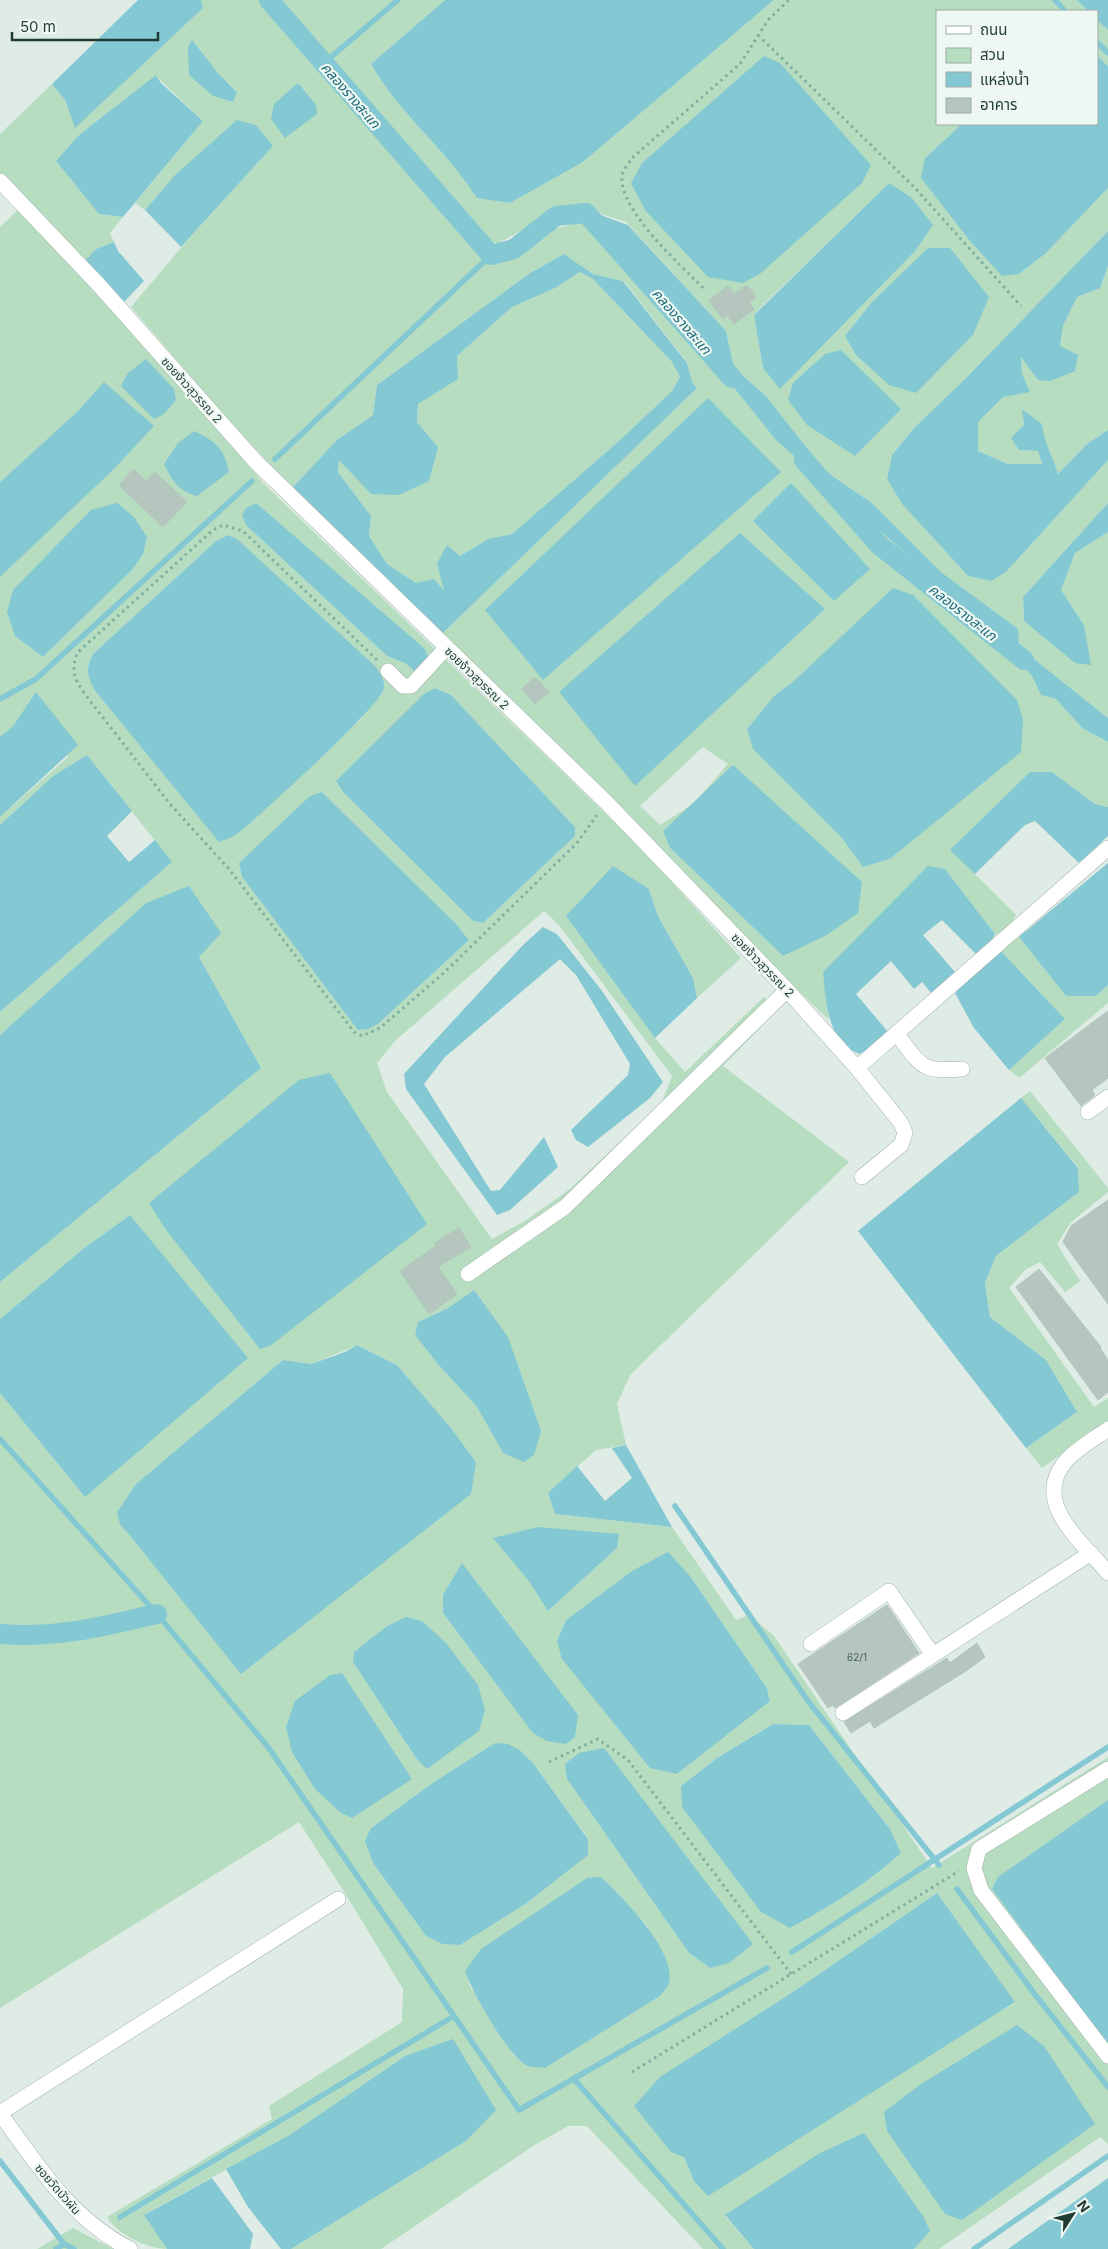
<svg xmlns="http://www.w3.org/2000/svg" width="1108" height="2249" viewBox="0 0 1108 2249" font-family="Inter,'Noto Sans Thai',sans-serif">
<style>
.green{fill:#b6ddc0;fill-rule:evenodd}
.water{fill:#83c8d3;fill-rule:evenodd}
.lines{fill:none;stroke-linecap:round;stroke-linejoin:round}
.stream{stroke:#83c8d3;stroke-width:5.5}
.canal{stroke:#83c8d3;stroke-width:20}
.building{fill:#b4c6be;stroke:#b1c5bc}
.minor-casing{stroke:#a2b3ac;stroke-width:16}
.path{stroke:#7eb09f;stroke-width:3;stroke-dasharray:2.5 4;stroke-linecap:butt}
.minor{stroke:#fff;stroke-width:15}
.labels{text-anchor:middle;dominant-baseline:central;stroke-width:4.5;stroke-linejoin:round;paint-order:stroke}
.number-label{font-size:10px;fill:#445e56}
.street-label{font-size:12px;fill:#1f3b33;stroke:#eff7f3}
.water-label{font-size:14px;font-style:italic;fill:#176a79;stroke:#eff7f3}
</style>
<rect width="100%" height="100%" fill="#dfebe5"/>
<path class="green" d="M 201,0 L 260,0 L 422,190 L 480,252 L 509,260 L 548,231 L 589,219 L 639,262 L 699,327 L 724,375 L 856,510 L 984,622 L 1032,676 L 1041,695 L 1056,699 L 1082,728 L 1108,742 L 1108,807 L 1095,804 L 1052,772 L 951,850 L 1016,915 L 1007,930 L 995,934 L 945,869 L 823,972 L 829,1020 L 750,944 L 617,803 L 443,633 L 697,388 L 692,382 L 687,362 L 624,281 L 593,274 L 564,254 L 530,273 L 377,385 L 373,415 L 337,440 L 292,488 L 224,415 L 131,307 L 186,242 L 272,147 L 256,125 L 175,175 L 145,210 L 135,203 L 203,121 L 156,76 L 79,135 L 56,161 L 99,214 L 123,217 L 110,233 L 114,242 L 96,249 L 84,262 L 0,174 L 0,134 L 52,84 L 65,100 L 75,127 L 203,8 ZM 217,72 L 237,91 L 233,102 L 213,96 ZM 740,533 L 824,610 L 795,636 ZM 795,680 L 928,827 L 890,859 L 863,867 L 841,837 L 747,729 L 774,696 ZM 703,747 L 728,764 L 693,804 L 660,825 L 640,806 ZM 678,819 L 783,956 L 670,848 L 663,831 Z
M 282,0 L 445,0 L 371,64 C 399,114 446,150 477,197 L 510,203 L 583,162 L 774,0 L 1077,0 L 1088,11 L 937,11 L 937,124 L 962,124 L 925,158 L 1019,274 L 1045,254 L 1108,188 L 1108,231 L 964,380 L 914,428 L 892,455 L 887,479 L 902,504 L 968,576 L 991,581 L 1006,572 L 1108,460 L 1108,503 L 1023,597 L 1024,621 L 1084,625 L 1061,590 L 1075,553 L 1108,532 L 1108,718 L 1019,647 L 1017,629 L 941,572 L 872,503 L 825,471 L 766,396 L 734,368 L 726,331 L 626,222 L 573,205 L 533,224 L 497,244 L 479,233 L 453,197 ZM 889,183 L 763,368 L 754,314 Z
M 1097,20 L 1108,30 L 1108,66 L 1097,55 Z
M 18,210 L 203,409 L 263,483 L 636,843 L 741,958 L 697,998 L 693,978 L 658,916 L 649,889 L 655,1038 L 685,1072 L 764,997 L 777,1010 L 723,1066 L 849,1162 L 630,1375 L 617,1404 L 626,1445 L 596,1450 L 548,1493 L 555,1514 L 672,1527 L 736,1620 L 749,1615 L 774,1636 L 932,1868 L 1108,1757 L 1108,1800 L 999,1877 L 992,1889 L 1108,2045 L 1108,2144 L 1100,2137 L 939,2249 L 914,2249 L 916,2248 L 725,2216 L 754,2249 L 703,2249 L 587,2126 L 568,2126 L 533,2146 L 381,2249 L 291,2249 L 466,2141 L 405,2056 L 288,2136 L 145,2214 L 167,2249 C 147,2249 117,2234 107,2217 L 272,2119 L 269,2106 L 402,2022 L 403,1989 L 345,1893 L 299,1822 L 0,2008 L 0,1393 L 85,1497 L 130,1215 L 83,1249 L 0,1319 L 0,1282 L 261,1068 L 199,957 L 146,903 L 0,1035 L 0,1012 L 172,862 L 87,755 L 53,776 L 0,825 L 0,817 L 68,757 L 36,693 L 13,726 L 0,737 L 0,577 L 15,562 L 104,383 L 78,411 L 0,482 L 0,227 ZM 242,515 L 416,671 L 405,663 L 387,656 L 246,525 ZM 228,535 L 363,717 L 247,826 L 219,841 L 96,692 C 87,677 85,669 93,654 L 216,541 ZM 143,554 L 133,569 L 43,657 L 15,636 ZM 435,688 L 451,695 L 575,827 L 575,836 L 483,923 L 473,921 L 344,793 ZM 322,792 L 456,924 L 469,940 L 378,1024 L 368,1029 L 358,1029 L 242,877 L 239,864 ZM 544,911 L 559,925 L 672,1076 L 662,1102 L 570,1189 L 525,1221 L 492,1239 L 387,1092 L 377,1063 L 396,1040 ZM 474,1290 L 503,1453 L 477,1407 L 436,1362 L 415,1335 L 418,1322 L 448,1308 ZM 358,1345 L 397,1365 L 451,1428 L 476,1462 L 241,1673 L 127,1532 L 120,1525 L 117,1512 L 136,1484 L 283,1360 L 311,1364 ZM 494,1538 L 617,1548 L 548,1611 L 528,1580 ZM 632,1571 L 690,1576 L 767,1688 L 770,1700 L 677,1774 L 557,1641 L 566,1620 ZM 443,1613 L 502,1616 L 505,1695 ZM 406,1618 L 422,1621 L 416,1758 L 353,1662 L 387,1626 ZM 773,1724 L 809,1725 L 890,1829 L 901,1853 C 868,1883 829,1907 790,1928 L 681,1786 L 717,1758 ZM 495,1743 L 521,1751 L 533,1763 L 588,1838 L 588,1855 L 527,1903 L 460,1945 L 442,1944 L 426,1936 L 373,1863 L 371,1828 L 431,1784 ZM 567,1779 L 710,1968 L 689,1953 ZM 601,1877 L 621,1896 L 648,1927 L 660,1996 L 545,2068 L 514,2055 L 470,1986 L 465,1971 ZM 937,1893 L 1015,2003 L 694,2181 L 684,2157 L 790,1994 Z
M 1108,266 L 1108,430 L 1087,444 L 1058,474 C 1053,456 1044,444 1042,424 L 1023,410 L 1024,425 L 1019,450 L 1038,451 L 1042,465 L 1008,464 L 978,451 L 978,421 L 1003,397 L 1022,374 L 1021,356 L 1060,346 L 1063,326 L 1077,297 L 1100,288 Z
M 580,272 L 593,279 L 672,362 L 680,377 L 672,391 L 619,441 L 512,534 L 488,539 L 460,556 L 447,545 L 445,592 L 416,583 L 387,564 L 369,536 L 371,516 L 338,472 L 339,459 L 438,447 L 417,422 L 418,404 L 434,392 L 457,356 L 512,307 L 555,288 Z
M 1019,937 L 1066,996 L 1096,996 L 1108,985 L 1108,1003 L 1019,1078 L 1009,1070 L 1065,1019 L 1000,950 Z
M 1030,1091 L 1108,1188 L 1108,1192 L 1071,1222 L 1057,1244 L 1080,1281 L 1065,1292 L 1040,1262 L 1025,1270 L 1009,1288 L 1094,1407 L 1108,1398 L 1108,1421 L 1042,1468 L 1026,1448 L 1077,1412 L 1046,1360 L 990,1317 L 985,1283 L 996,1256 L 1079,1192 L 1078,1167 L 1021,1098 Z
M 73,2228 L 113,2249 L 37,2249 Z"/>
<path class="water" d="M 138,0 L 201,0 L 203,8 L 75,128 L 65,100 L 52,84 Z
M 445,0 L 774,0 L 583,162 L 510,203 L 477,198 C 446,149 399,114 371,64 Z
M 1077,0 L 1108,0 L 1108,30 L 1097,20 L 1097,11 L 1088,11 Z
M 192,40 L 217,72 L 237,92 L 233,102 L 213,96 L 189,75 L 188,47 Z
M 1097,55 L 1108,66 L 1108,188 L 1045,254 L 1019,274 L 1002,276 L 970,241 L 921,178 L 925,158 L 962,124 L 1097,124 Z
M 764,56 L 780,63 L 871,165 L 862,183 L 761,273 L 743,283 L 708,277 L 645,210 L 631,183 L 642,163 Z
M 156,75 L 161,83 L 203,121 L 123,217 L 99,214 L 56,161 L 79,135 Z
M 298,83 L 316,105 L 317,114 L 285,138 L 271,119 L 274,104 Z
M 237,120 L 256,125 L 273,146 L 181,247 L 145,210 L 175,175 Z
M 889,183 L 912,198 L 933,225 L 916,250 L 780,389 L 763,368 L 754,315 Z
M 573,205 L 628,225 L 726,331 L 734,368 L 766,396 L 825,471 L 872,503 L 941,572 L 1018,629 L 1019,647 L 1108,718 L 1108,742 L 1082,728 L 1056,699 L 1041,695 L 1032,676 L 984,622 L 776,440 L 724,375 L 699,327 L 639,262 Z
M 1108,231 L 1108,266 L 1100,288 L 1077,297 L 1063,326 L 1060,346 L 1078,355 L 1075,371 L 1050,381 L 1038,380 L 1021,357 L 1022,374 L 1030,392 L 1003,397 L 978,422 L 978,451 L 1008,464 L 1042,464 L 1038,451 L 1019,450 L 1011,438 L 1024,425 L 1022,409 L 1042,424 C 1044,443 1053,456 1058,474 L 1087,444 L 1108,430 L 1108,460 L 1006,572 L 991,581 L 968,576 L 902,504 L 887,479 L 892,455 L 914,428 L 964,380 Z
M 114,242 L 118,251 L 144,281 L 123,303 L 84,262 L 96,249 Z
M 928,248 L 950,248 L 989,297 L 973,335 L 916,393 L 889,385 L 856,355 L 845,336 L 872,302 Z
M 564,254 L 593,274 L 623,281 L 687,363 L 692,382 L 697,388 L 443,633 L 292,488 L 337,440 L 373,415 L 377,385 L 530,273 ZM 580,272 L 593,279 L 672,362 L 680,377 L 672,391 L 619,441 L 512,534 L 488,539 L 460,556 L 447,545 L 437,563 L 444,591 L 434,579 L 416,583 L 387,564 L 369,536 L 371,516 L 338,472 L 339,460 L 371,494 L 399,495 L 429,481 L 438,447 L 417,422 L 418,404 L 458,379 L 457,356 L 512,307 L 555,288 Z
M 841,350 L 901,409 L 855,456 L 807,425 L 788,400 L 793,383 L 825,354 Z
M 146,359 L 174,389 L 176,400 L 164,414 L 154,419 L 121,386 L 128,373 Z
M 104,382 L 154,426 L 114,469 L 0,577 L 0,482 L 78,411 Z
M 708,398 L 781,472 L 543,680 L 485,610 Z
M 194,431 C 214,440 225,449 229,472 L 197,496 C 179,491 172,481 164,464 L 178,443 Z
M 791,483 L 870,569 L 834,601 L 753,521 Z
M 117,503 L 134,517 L 147,537 L 143,554 L 133,569 L 43,657 L 15,636 L 7,612 L 13,590 L 91,510 Z
M 256,503 L 425,649 L 429,660 L 416,672 L 405,663 L 387,656 L 246,525 L 242,515 L 246,508 Z
M 1108,503 L 1108,532 L 1075,553 L 1061,590 L 1084,625 L 1091,665 L 1075,663 L 1024,621 L 1023,597 Z
M 740,533 L 825,609 L 635,786 L 559,692 Z
M 228,535 L 237,539 L 376,667 C 380,674 385,680 384,688 C 381,706 268,807 247,826 L 234,836 L 219,842 L 96,692 C 87,677 85,669 93,654 L 216,541 Z
M 893,588 L 913,595 L 1017,700 L 1023,720 L 1021,752 L 890,859 L 863,867 L 841,837 L 753,749 L 747,729 L 774,696 L 795,680 Z
M 435,688 L 451,695 L 575,827 L 575,836 L 483,923 L 473,921 L 344,793 L 336,781 L 424,694 Z
M 36,692 L 78,745 L 0,817 L 0,737 L 13,726 Z
M 87,755 L 132,811 L 107,836 L 129,862 L 155,840 L 172,862 L 0,1012 L 0,825 L 53,776 Z
M 733,765 L 862,882 L 858,913 L 827,935 L 783,956 L 670,848 L 663,831 Z
M 1030,772 L 1052,772 L 1095,804 L 1108,807 L 1108,836 L 1079,863 L 1035,821 L 1025,825 L 975,874 L 950,850 Z
M 322,792 L 456,924 L 469,940 L 378,1024 L 368,1029 L 358,1030 L 242,877 L 239,863 L 310,796 Z
M 1108,863 L 1108,985 L 1096,996 L 1066,996 L 1019,937 Z
M 613,866 L 649,889 L 658,916 L 693,978 L 697,998 L 655,1038 L 566,916 Z
M 928,866 L 945,869 L 995,934 L 990,944 L 977,955 L 942,920 L 923,935 L 955,972 L 932,994 L 922,982 L 914,989 L 891,961 L 856,994 L 888,1032 L 875,1044 L 860,1054 C 827,1043 826,1001 823,972 Z
M 189,886 L 221,933 L 199,957 L 261,1068 L 0,1282 L 0,1035 L 146,903 Z
M 543,927 L 557,934 L 602,991 L 663,1082 L 650,1098 L 588,1147 L 576,1140 L 571,1130 L 628,1075 L 630,1064 L 576,975 L 560,959 L 445,1057 L 424,1084 L 491,1191 L 500,1190 L 544,1137 L 558,1167 L 510,1210 L 497,1215 L 406,1089 L 404,1074 L 523,945 Z
M 1000,950 L 1065,1019 L 1009,1070 L 974,1028 L 955,993 Z
M 330,1073 L 427,1224 L 270,1346 L 260,1349 L 166,1230 L 149,1203 L 299,1080 Z
M 1021,1098 L 1078,1168 L 1079,1192 L 996,1256 L 985,1283 L 990,1317 L 1046,1360 L 1077,1412 L 1026,1448 L 858,1231 Z
M 130,1215 L 248,1358 L 85,1497 L 0,1393 L 0,1319 L 83,1249 Z
M 474,1290 L 508,1337 L 541,1431 L 534,1455 L 524,1462 L 503,1453 L 477,1407 L 436,1362 L 415,1335 L 418,1322 L 448,1308 Z
M 357,1345 L 397,1365 L 451,1428 L 476,1462 L 471,1494 L 241,1674 L 127,1532 L 120,1525 L 117,1512 L 136,1484 L 283,1360 L 311,1364 L 345,1352 Z
M 626,1445 L 672,1527 L 555,1514 L 548,1493 L 577,1466 L 605,1501 L 632,1478 L 612,1448 Z
M 538,1527 L 619,1534 L 617,1548 L 548,1611 L 528,1580 L 493,1538 Z
M 668,1552 L 690,1576 L 767,1688 L 770,1701 L 677,1774 L 650,1768 L 562,1659 L 557,1641 L 566,1620 L 632,1571 Z
M 462,1563 L 578,1715 L 575,1737 L 566,1744 L 547,1741 L 533,1733 L 443,1613 L 443,1595 Z
M 406,1617 L 422,1621 L 446,1643 L 478,1685 L 485,1710 L 479,1731 L 427,1769 L 416,1758 L 353,1662 L 354,1652 L 387,1626 Z
M 342,1673 L 412,1779 L 352,1818 L 341,1813 L 315,1789 L 292,1752 L 286,1727 L 295,1701 L 330,1675 Z
M 773,1724 L 809,1725 L 890,1829 L 901,1853 C 868,1883 829,1907 790,1928 L 761,1912 L 682,1807 L 681,1786 L 717,1758 Z
M 495,1743 L 508,1744 L 521,1751 L 533,1763 L 588,1839 L 588,1855 L 527,1903 L 460,1945 L 442,1944 L 426,1936 L 373,1863 L 365,1841 L 371,1828 L 431,1784 Z
M 604,1748 L 753,1944 L 729,1963 L 710,1968 L 689,1953 L 567,1779 L 565,1764 L 579,1753 Z
M 1108,1800 L 1108,2045 L 992,1889 L 998,1877 Z
M 601,1877 C 622,1896 677,1952 669,1983 C 668,1987 663,1992 660,1996 L 545,2068 C 539,2067 531,2068 526,2065 C 507,2054 472,1992 465,1971 L 481,1949 L 587,1878 Z
M 937,1893 L 1015,2002 L 708,2196 L 694,2181 L 684,2157 L 671,2152 L 634,2106 L 660,2077 L 790,1994 Z
M 1017,2025 L 1044,2046 L 1095,2124 L 962,2220 L 945,2214 L 887,2131 L 884,2112 L 921,2084 Z
M 453,2039 L 496,2110 L 466,2141 L 291,2249 L 281,2249 L 248,2207 L 226,2169 L 288,2136 L 405,2056 Z
M 864,2133 L 923,2216 L 930,2231 L 914,2249 L 754,2249 L 725,2215 L 820,2153 Z
M 212,2178 L 253,2234 L 250,2249 L 167,2249 L 144,2215 Z
M 1108,2178 L 1108,2249 L 1008,2249 Z"/>
<g class="lines">
<path class="stream" d="M 1055,0 L 1065,11
M 1097,42 L 1108,53
M 324,63 L 398,0
M 275,459 L 491,255
M 0,699 L 36,679 L 252,481
M 0,1439 L 157,1614 L 268,1747 L 519,2110 L 767,1968
M 675,1506 L 808,1701 L 939,1865
M 957,1889 L 1033,1992 L 1108,2087
M 792,1952 L 1108,1747
M 574,2079 L 723,2249
M 0,2161 L 64,2244 L 74,2249
M 120,2217 L 454,2016
M 56,2249 L 64,2244
M 974,2249 L 1108,2156"/>
<path class="canal" d="M 269,0 L 491,255 L 514,249 L 556,216 L 586,213 L 732,378
M 804,460 L 879,545 L 1024,660
M 0,1634 C 56,1639 103,1626 157,1614"/>
</g>
<path class="building" d="M 747,285 L 756,297 L 749,303 L 754,309 L 734,324 L 727,315 L 723,319 L 709,301 L 728,286 L 734,294 Z
M 134,469 L 146,481 L 155,472 L 187,502 L 163,527 L 119,485 Z
M 535,677 L 549,692 L 535,704 L 522,689 Z
M 1108,1011 L 1108,1078 L 1092,1090 L 1095,1095 L 1081,1106 L 1045,1058 Z
M 1108,1200 L 1108,1304 L 1063,1242 L 1071,1226 Z
M 459,1228 L 471,1247 L 438,1267 L 457,1294 L 429,1314 L 400,1271 L 436,1246 L 435,1243 Z
M 1039,1269 L 1101,1347 L 1100,1348 L 1108,1360 L 1108,1392 L 1098,1400 L 1016,1287 Z
M 887,1605 L 919,1653 L 835,1708 L 833,1705 L 828,1708 L 798,1664 Z
M 977,1643 L 985,1657 L 966,1671 L 874,1728 L 870,1721 L 851,1733 L 844,1722 L 947,1658 L 950,1663 Z"/>
<g class="lines">
<g class="minor-casing">
<path id="minor" d="M 0,181 L 99,285 L 256,462 L 606,802 L 787,990 L 857,1068 L 901,1123 L 905,1133 L 901,1145 L 862,1177
M 388,671 L 403,686 L 411,686 L 446,648
M 897,1034 C 921,1066 920,1072 962,1069
M 857,1068 L 1108,848
M 1088,1112 L 1108,1097
M 468,1274 L 565,1207 L 787,990
M 1108,1429 C 1094,1439 1076,1449 1065,1462 C 1031,1503 1083,1543 1108,1573
M 811,1644 L 889,1591 L 933,1655
M 843,1713 L 1091,1553
M 1108,1769 L 979,1849 L 974,1868 L 981,1890 L 1108,2056
M 130,2249 C 71,2219 37,2165 0,2113 L 338,1899"/>
</g>
<path class="path" d="M 758,35 L 915,188 L 1021,306
M 703,288 C 680,264 618,210 622,175 C 623,170 629,163 632,158 L 740,64 L 768,20 L 789,0
M 377,660 L 243,531 L 223,525 L 213,530 L 77,653 C 71,671 74,678 84,693 L 170,804 L 229,869 L 354,1032 L 362,1036 L 380,1028 L 446,971 L 577,843 L 597,815
M 549,1762 L 598,1739 L 628,1760 L 791,1974
M 632,2072 L 959,1871"/>
<use href="#minor" class="minor"/>
</g>
<g class="labels">
<g class="number-label">
<text x="857" y="1657">62/1</text>
</g>
<g class="street-label">
<text transform="translate(192 390) rotate(48)">ซอยง้าวสุวรรณ 2</text>
<text transform="translate(477 678) rotate(44)">ซอยง้าวสุวรรณ 2</text>
<text transform="translate(763 965) rotate(46)">ซอยง้าวสุวรรณ 2</text>
<text transform="translate(58 2189) rotate(49)">ซอยวัดบัวผัน</text>
</g>
<g class="water-label">
<text transform="translate(351 95) rotate(49)">คลองรางสะแก</text>
<text transform="translate(682 321) rotate(49)">คลองรางสะแก</text>
<text transform="translate(963 612) rotate(38)">คลองรางสะแก</text>
</g>
</g>
<rect x="936" y="10" width="162" height="115" fill="#eff7f3" stroke="#9caca6"/>
<rect x="946" y="26" width="25" height="8" fill="#ffffff" stroke="#9caca6"/>
<text x="980" y="35" font-size="15" fill="#1f3b33">ถนน</text>
<rect x="946" y="48" width="25" height="15" fill="#b6ddc0" stroke="#9caca6"/>
<text x="980" y="60" font-size="15" fill="#1f3b33">สวน</text>
<rect x="946" y="72" width="25" height="15" fill="#83c8d3" stroke="#9caca6"/>
<text x="980" y="85" font-size="15" fill="#1f3b33">แหล่งน้ำ</text>
<rect x="946" y="98" width="25" height="15" fill="#b4c6be" stroke="#9caca6"/>
<text x="980" y="110" font-size="15" fill="#1f3b33">อาคาร</text>
<g transform="translate(1073 2214) rotate(54)" stroke="#eff7f3" stroke-width="4" paint-order="stroke">
<path d="M0-4L9 19L0 12L-9 19Z" fill="#1f3b33"/>
<text y="-8" font-size="14" font-weight="bold" text-anchor="middle" fill="#1f3b33">N</text>
</g>
<path d="M12 32v8h146v-8" fill="none" stroke="#1f3b33" stroke-width="2.5"/>
<text x="20" y="32" font-size="15" fill="#1f3b33" stroke="#eff7f3" stroke-width="4" paint-order="stroke">50 m</text>
</svg>
